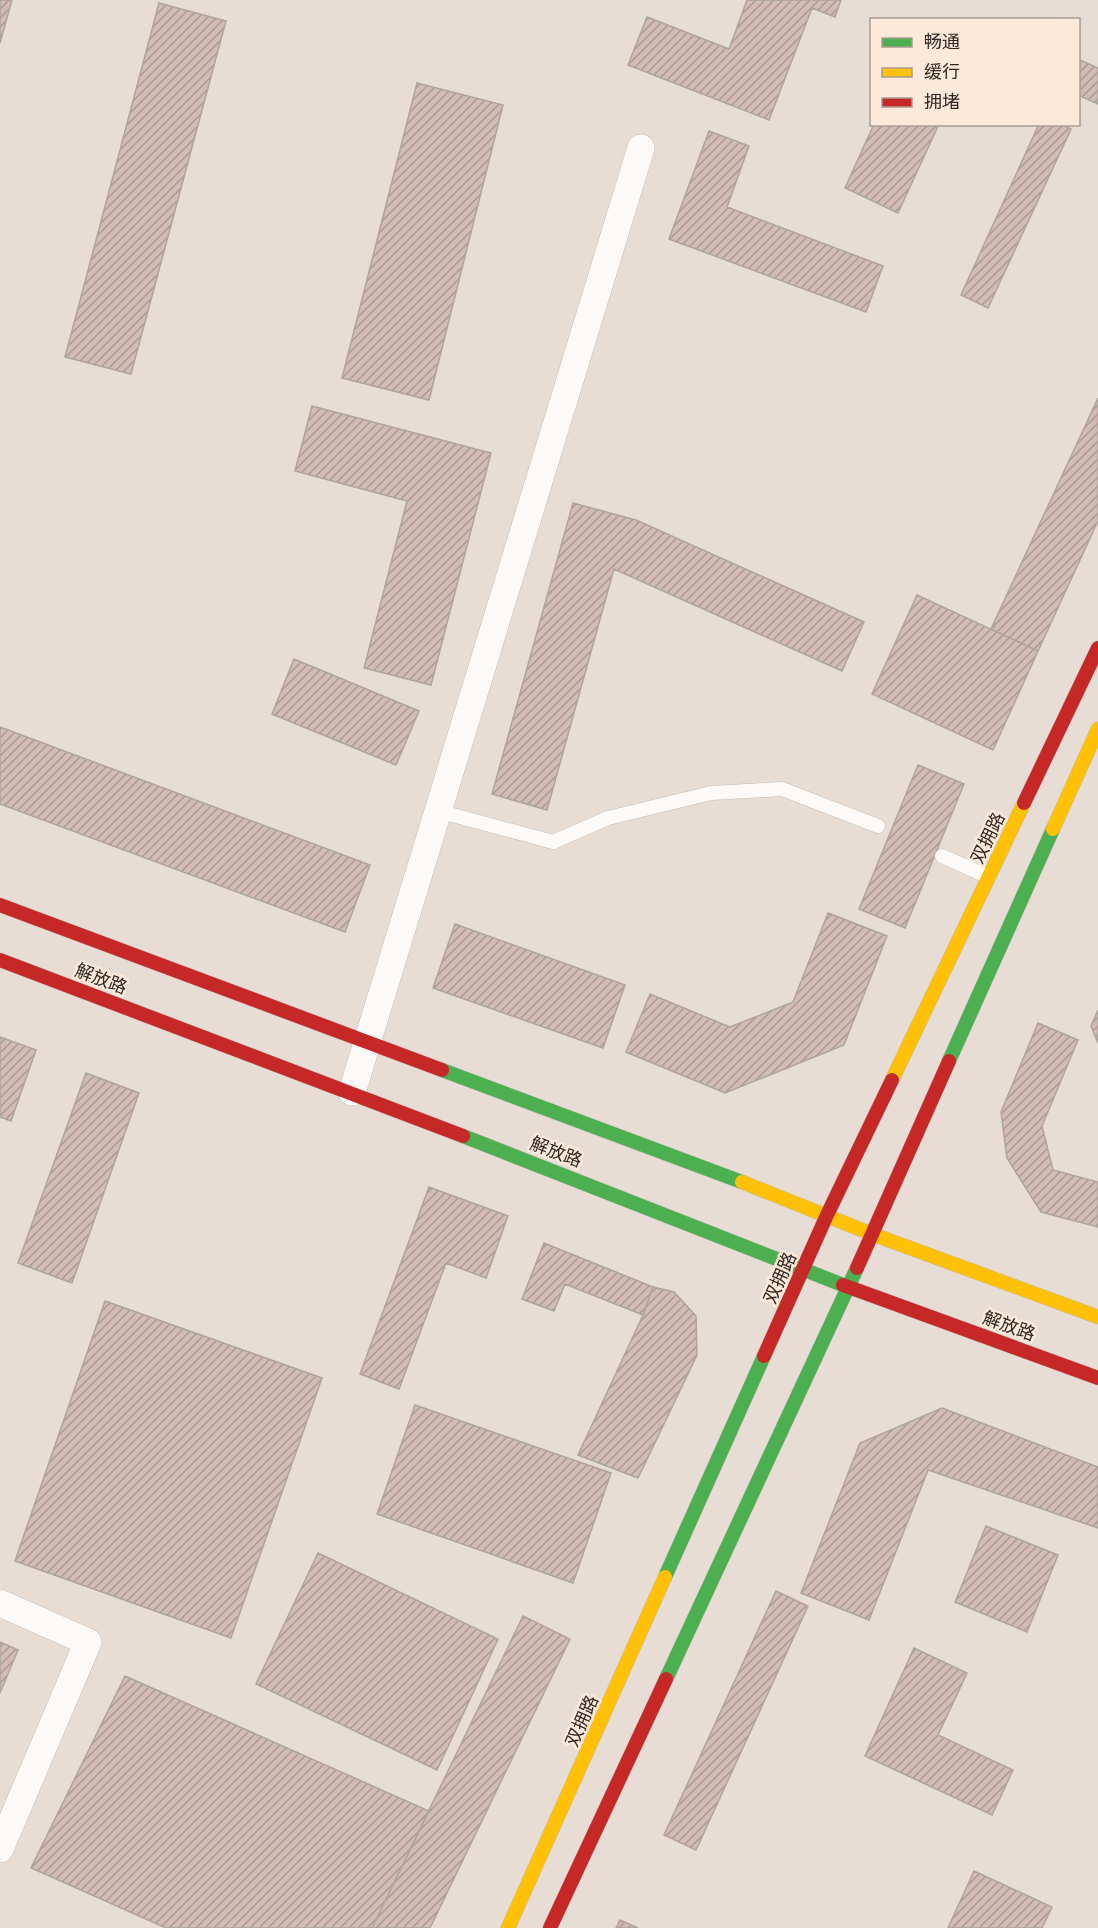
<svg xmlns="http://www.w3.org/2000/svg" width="1098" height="1928" viewBox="0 0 1098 1928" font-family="Arial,'Noto Sans SC',sans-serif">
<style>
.building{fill:url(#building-hatch);stroke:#ada4a0;stroke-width:1.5}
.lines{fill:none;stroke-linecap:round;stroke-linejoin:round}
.lane-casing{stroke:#c4bcb5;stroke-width:15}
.street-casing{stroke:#c4bcb5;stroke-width:28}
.fast-casing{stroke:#c4bcb5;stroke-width:15}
.slow-casing{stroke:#c4bcb5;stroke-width:15}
.jam-casing{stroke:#c4bcb5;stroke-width:15}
.lane{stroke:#fbfaf9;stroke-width:14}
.street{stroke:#fbfaf9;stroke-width:27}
.fast{stroke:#4caf50;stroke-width:14}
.slow{stroke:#ffc107;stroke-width:14}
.jam{stroke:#c62828;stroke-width:14}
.labels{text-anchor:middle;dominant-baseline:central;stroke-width:5;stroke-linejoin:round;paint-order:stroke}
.street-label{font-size:18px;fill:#2f2822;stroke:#fce9da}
</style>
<defs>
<pattern id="building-hatch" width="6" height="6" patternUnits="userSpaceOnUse" patternTransform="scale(1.5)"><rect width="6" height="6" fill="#d2bcb4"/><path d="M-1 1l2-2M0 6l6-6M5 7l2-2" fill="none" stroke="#ab9992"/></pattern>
</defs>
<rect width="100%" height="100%" fill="#e7ddd5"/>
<path class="building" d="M 0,0 L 12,0 L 0,43 Z
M 747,0 L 841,0 L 835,17 L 812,8 L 769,120 L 628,65 L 647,17 L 729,49 Z
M 159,3 L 226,21 L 131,374 L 65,357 Z
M 1078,59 L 1098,68 L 1098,104 L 1078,95 Z
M 417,83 L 503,105 L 429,400 L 342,378 Z
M 874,124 L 939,124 L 898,213 L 845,188 Z
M 1039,124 L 1062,124 L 1071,129 L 988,308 L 961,295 Z
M 709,131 L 749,146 L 727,207 L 883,266 L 866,312 L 669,239 Z
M 1098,398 L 1098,521 L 1038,651 L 991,629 Z
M 312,406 L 491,453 L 431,685 L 364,668 L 407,501 L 295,471 Z
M 573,503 L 636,520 L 864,622 L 842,671 L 614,569 L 547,810 L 492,794 Z
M 917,595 L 1038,651 L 993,750 L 872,694 Z
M 294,659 L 419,711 L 396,765 L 272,714 Z
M 0,727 L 370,865 L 345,932 L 0,804 Z
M 918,765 L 964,784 L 905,928 L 859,909 Z
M 828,913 L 887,936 L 844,1045 L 725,1093 L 626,1052 L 650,994 L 730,1027 L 793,1002 Z
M 455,924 L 625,985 L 603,1048 L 433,988 Z
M 1098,1010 L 1098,1043 L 1091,1026 Z
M 1038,1023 L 1078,1040 L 1042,1126 L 1053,1170 L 1098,1182 L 1098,1227 L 1041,1212 L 1007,1158 L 1001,1112 Z
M 0,1037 L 36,1050 L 11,1121 L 0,1117 Z
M 86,1073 L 139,1093 L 72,1283 L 18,1263 Z
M 429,1187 L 508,1216 L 486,1278 L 446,1263 L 399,1389 L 360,1374 Z
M 544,1243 L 653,1287 L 643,1315 L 565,1284 L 554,1311 L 522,1299 Z
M 653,1287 L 674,1292 L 696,1316 L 697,1355 L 638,1478 L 578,1455 L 643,1315 Z
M 105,1301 L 322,1378 L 231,1638 L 15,1561 Z
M 415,1405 L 611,1473 L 573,1583 L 377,1514 Z
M 942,1408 L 1098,1467 L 1098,1528 L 928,1470 L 869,1620 L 801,1593 L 860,1443 Z
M 986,1526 L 1058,1555 L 1027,1632 L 955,1602 Z
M 318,1553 L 498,1639 L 437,1770 L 256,1684 Z
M 776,1591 L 808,1606 L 696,1850 L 664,1835 Z
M 523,1616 L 570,1639 L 430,1928 L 372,1928 Z
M 0,1642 L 18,1650 L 0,1693 Z
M 914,1648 L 967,1673 L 938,1735 L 1013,1770 L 992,1815 L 865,1756 Z
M 125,1676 L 429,1811 L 372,1928 L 166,1928 L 31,1868 Z
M 974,1871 L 1052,1907 L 1042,1928 L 948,1928 Z
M 620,1920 L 638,1928 L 616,1928 Z"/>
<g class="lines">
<g class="lane-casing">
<path id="lane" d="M 438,811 L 553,842 L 608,818 L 711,793 L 782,789 L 878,826
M 942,856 L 989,877"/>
</g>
<g class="street-casing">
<path id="street" d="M 352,1092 L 641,148
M 0,1603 L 88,1642 L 0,1849"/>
</g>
<g class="fast-casing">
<path id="fast" d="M 949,1061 L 1053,829
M 442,1070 L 742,1182
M 463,1136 L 843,1285
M 665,1577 L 764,1356
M 666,1679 L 857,1268"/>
</g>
<g class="slow-casing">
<path id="slow" d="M 1053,829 L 1098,729
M 892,1080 L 1024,803
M 742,1182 L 872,1234 L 1098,1317
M 508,1928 L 665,1577"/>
</g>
<g class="jam-casing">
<path id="jam" d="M 1024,803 L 1098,648
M 0,905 L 442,1070
M 0,960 L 463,1136
M 857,1268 L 949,1061
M 843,1285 L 1098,1378
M 764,1356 L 827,1215 L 892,1080
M 550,1928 L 666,1679"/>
</g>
<use href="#lane" class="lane"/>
<use href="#street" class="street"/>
<use href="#fast" class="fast"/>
<use href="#slow" class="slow"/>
<use href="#jam" class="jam"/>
</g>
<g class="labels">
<g class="street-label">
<text transform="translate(988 838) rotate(-64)">双拥路</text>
<text transform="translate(101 979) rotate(21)">解放路</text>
<text transform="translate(556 1152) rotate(21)">解放路</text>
<text transform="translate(780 1278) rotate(-66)">双拥路</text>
<text transform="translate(1009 1326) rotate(20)">解放路</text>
<text transform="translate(582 1721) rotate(-66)">双拥路</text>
</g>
</g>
<rect x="870" y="18" width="210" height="108" fill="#fce9da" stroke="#aa9c90" stroke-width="1.5"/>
<rect x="882" y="38" width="30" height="9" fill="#4caf50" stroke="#aa9c90" stroke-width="1.5"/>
<text x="924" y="48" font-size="18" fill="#2f2822">畅通</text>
<rect x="882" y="68" width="30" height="9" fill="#ffc107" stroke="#aa9c90" stroke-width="1.5"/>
<text x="924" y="78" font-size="18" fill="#2f2822">缓行</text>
<rect x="882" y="98" width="30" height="9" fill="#c62828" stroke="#aa9c90" stroke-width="1.5"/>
<text x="924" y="108" font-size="18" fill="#2f2822">拥堵</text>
</svg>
